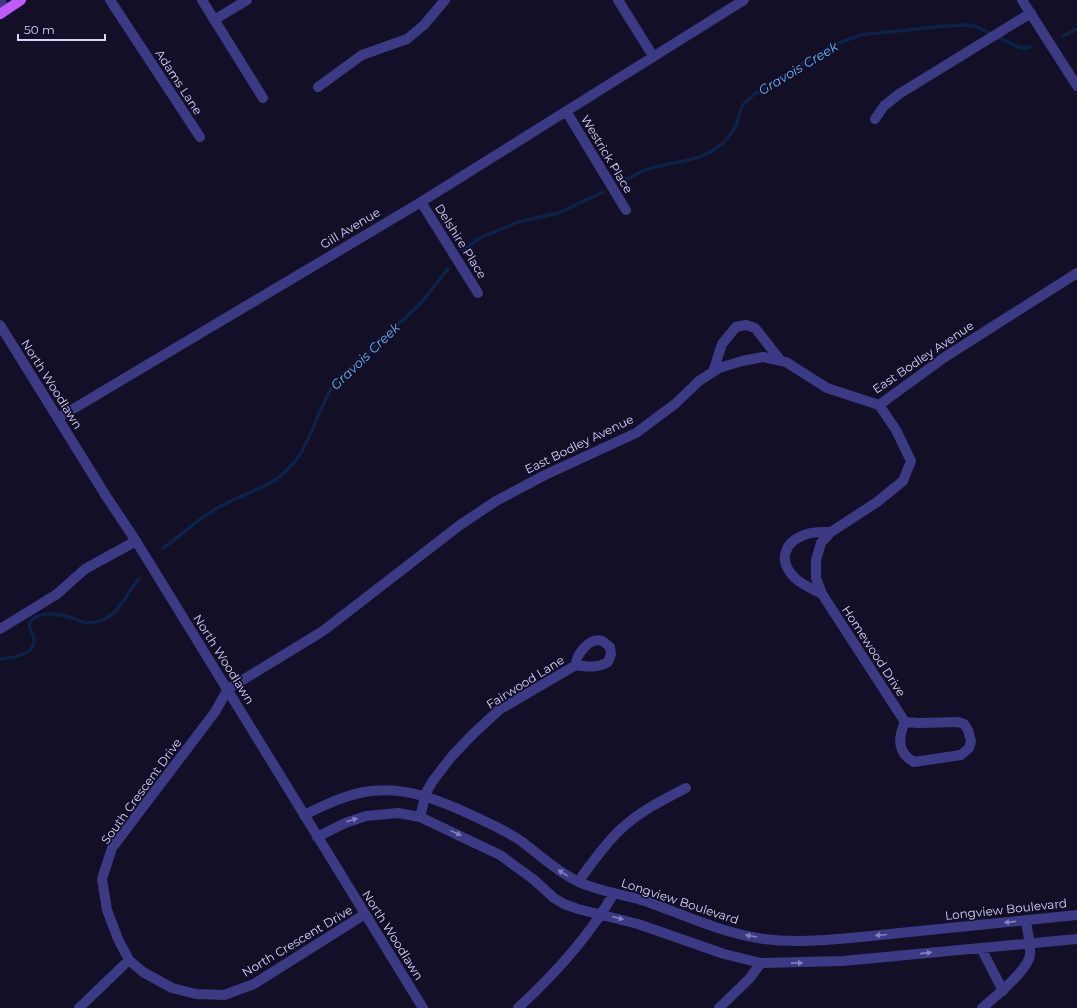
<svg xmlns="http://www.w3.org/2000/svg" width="1077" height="1008" viewBox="0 0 1077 1008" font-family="Montserrat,sans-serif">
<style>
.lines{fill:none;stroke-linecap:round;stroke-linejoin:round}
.stream{stroke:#0c2248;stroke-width:3.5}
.minor{stroke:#3d3a85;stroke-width:10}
.major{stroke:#c25bff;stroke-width:10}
.oneway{fill:#837fbc}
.labels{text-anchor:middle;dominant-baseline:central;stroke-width:3.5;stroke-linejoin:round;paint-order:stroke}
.street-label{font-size:12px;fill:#d9d4ff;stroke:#130f26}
.water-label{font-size:13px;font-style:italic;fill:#62b6ff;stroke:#130f26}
</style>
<rect width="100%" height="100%" fill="#130f26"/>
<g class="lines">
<path class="stream" d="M 1063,36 L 1077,29
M 620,183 C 630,177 640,171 651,168 C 676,161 702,162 723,143 C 728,138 733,132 736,126 C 739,119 738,112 743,105 C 745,102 749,99 752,96 L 829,47 L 860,35 L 935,27 L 963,25 L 975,26 L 1018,47 L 1024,48 L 1030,47
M 463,250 L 482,237 L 518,222 L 559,213 L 603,192
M 163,548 C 180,536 197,520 214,510 C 239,494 271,489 291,466 C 313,442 317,406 337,380 L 420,304 L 448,269
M 0,659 C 11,658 35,655 34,640 C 33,634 30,630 29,624 C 35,611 57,613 69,617 C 75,618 81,622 86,623 C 91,623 97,622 102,620 C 120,613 127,593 139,579"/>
<path class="minor" d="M 110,0 L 200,137
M 202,0 L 263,98
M 618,0 L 653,56
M 1022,0 L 1077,86
M 0,1 L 6,10
M 214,20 L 247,0
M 318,87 L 362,55 L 407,39 L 424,25 L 445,0
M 566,111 L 626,210
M 875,119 L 884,106 L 899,94 L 1031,13
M 421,202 L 478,293
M 0,325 L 106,496 L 136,541 L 423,1008
M 713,372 L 722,344 L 736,327 L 746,325 L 755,328 L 781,361
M 879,405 L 896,430 L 911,461 L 903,481 L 877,502 L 831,532 L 821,543 L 816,560 L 816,578 L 822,594 L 905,722 C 898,737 897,753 914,762 L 961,755 L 969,748 L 971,741 L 968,730 L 964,724 L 958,722 L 919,723 L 905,722
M 879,405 L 945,357 L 1077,273
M 58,418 L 421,202 L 744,0
M 822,594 C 813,589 802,585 795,578 C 777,561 784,541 807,534 C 814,531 823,532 831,532
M 0,629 L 57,594 L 85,569 L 136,541
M 304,815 C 323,806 343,796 364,792 C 405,785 442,801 478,818 C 492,825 508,832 521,841 C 540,855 556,871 577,881 C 599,892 625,894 648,902 C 686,916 723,933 764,939 C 804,944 851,938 890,934 C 953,928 1015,921 1077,915
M 420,817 L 426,793 L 432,782 L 452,756 L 473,734 L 499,710 L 576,665 C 576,654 590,637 602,641 C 605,642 608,646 610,647 L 611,654 L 608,662 C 598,668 588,667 576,665
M 317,837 L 345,823 L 366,816 L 398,813 L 420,817 L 500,855 L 533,879 L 554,898 L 564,904 L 578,909 L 638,924 L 724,954 L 761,963 L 843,961 L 1077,939
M 578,882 C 590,865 606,843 621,829 C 640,811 663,800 686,788
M 981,948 L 1003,991
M 129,960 L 118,939 L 107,910 L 102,879 L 112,848 L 215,712 L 228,689 L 323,631 L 460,525 L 496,501 L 545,475 L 636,433 L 675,404 L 699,381 L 719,368 L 742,361 L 763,357 L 786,362 L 827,388 L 879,405
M 79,1008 L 129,960 L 143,972 L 172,988 L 196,994 L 224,995 L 254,984 L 365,914
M 518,1008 C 555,974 589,937 614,893
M 719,1008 L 749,979 L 761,963
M 982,1008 C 994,998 1028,970 1030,955 C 1031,944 1027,931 1026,920"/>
<path class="major" d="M 0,14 L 21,0"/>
</g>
<defs><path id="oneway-solid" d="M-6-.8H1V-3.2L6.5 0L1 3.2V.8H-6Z"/></defs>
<g class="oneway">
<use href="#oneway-solid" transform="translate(352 820) rotate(-18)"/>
<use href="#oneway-solid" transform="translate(456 833) rotate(26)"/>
<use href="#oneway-solid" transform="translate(563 873) rotate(-148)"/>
<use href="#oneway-solid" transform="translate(618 918) rotate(15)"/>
<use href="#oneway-solid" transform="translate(1010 922) rotate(174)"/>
<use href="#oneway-solid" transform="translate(881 935) rotate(175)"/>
<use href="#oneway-solid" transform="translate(751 936) rotate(-170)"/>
<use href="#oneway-solid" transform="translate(926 953) rotate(-6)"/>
<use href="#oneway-solid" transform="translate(797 963) rotate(-1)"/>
</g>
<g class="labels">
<g class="street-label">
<text transform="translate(179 82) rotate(57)">Adams Lane</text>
<text transform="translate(607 154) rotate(59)">Westrick Place</text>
<text transform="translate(350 228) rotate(-31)">Gill Avenue</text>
<text transform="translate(461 241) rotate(58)">Delshire Place</text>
<text transform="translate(923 357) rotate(-34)">East Bodley Avenue</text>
<text transform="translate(52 384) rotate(58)">North Woodlawn</text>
<text transform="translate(579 444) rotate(-26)">East Bodley Avenue</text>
<text transform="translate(874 651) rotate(57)">Homewood Drive</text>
<text transform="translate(224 659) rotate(58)">North Woodlawn</text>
<text transform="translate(525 682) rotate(-32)">Fairwood Lane</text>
<text transform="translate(141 791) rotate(-54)">South Crescent Drive</text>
<text transform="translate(680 901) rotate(18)">Longview Boulevard</text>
<text transform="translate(1006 909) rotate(-6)">Longview Boulevard</text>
<text transform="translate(393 935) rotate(58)">North Woodlawn</text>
<text transform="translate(297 941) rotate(-31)">North Crescent Drive</text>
</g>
<g class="water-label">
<text transform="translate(798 68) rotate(-31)">Gravois Creek</text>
<text transform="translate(365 356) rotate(-44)">Gravois Creek</text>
</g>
</g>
<path d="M18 34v6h87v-6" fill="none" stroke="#d9d4ff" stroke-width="2"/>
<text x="24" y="34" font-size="12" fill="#d9d4ff" stroke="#130f26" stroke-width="3" paint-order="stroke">50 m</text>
</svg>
